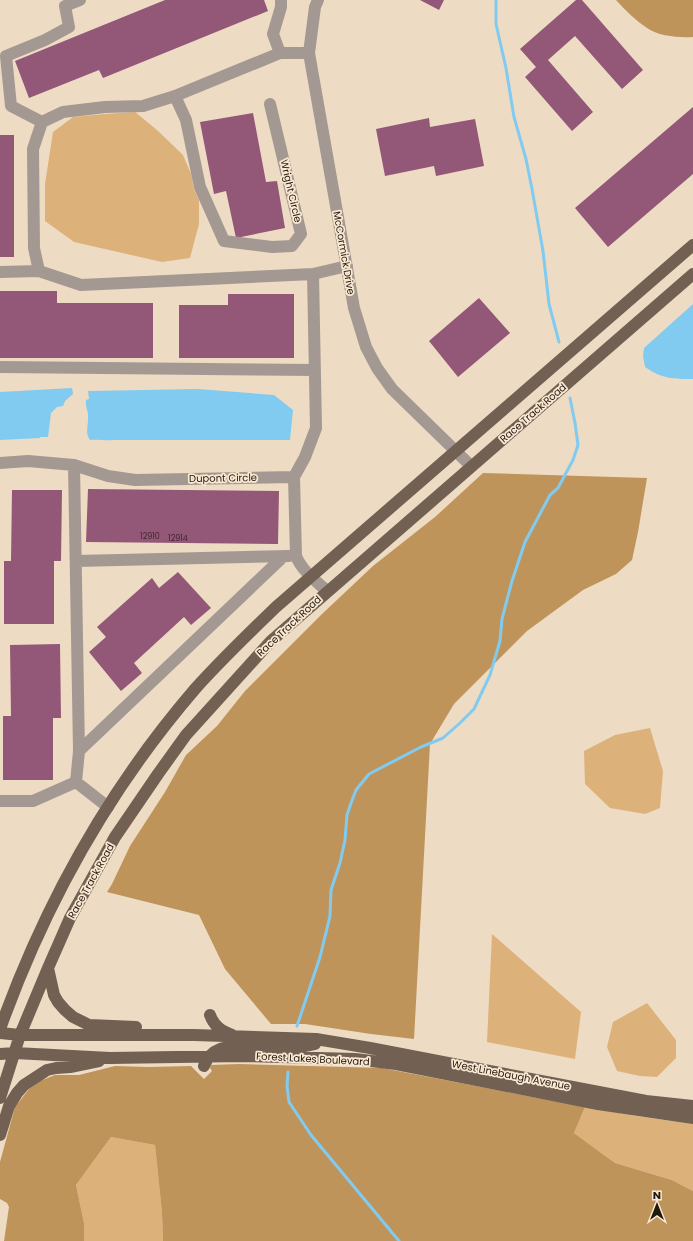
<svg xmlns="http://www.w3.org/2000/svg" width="693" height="1241" viewBox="0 0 693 1241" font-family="Poppins,sans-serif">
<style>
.green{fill:#ddb27a}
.forest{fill:#bf945b}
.water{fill:#81cbf0}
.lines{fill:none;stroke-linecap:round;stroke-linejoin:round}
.stream{stroke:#81cbf0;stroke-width:3}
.building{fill:#935778}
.minor{stroke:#a49992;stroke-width:12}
.major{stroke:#726053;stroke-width:12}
.labels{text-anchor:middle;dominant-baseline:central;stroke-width:3.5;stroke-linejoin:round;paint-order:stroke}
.number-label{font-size:8px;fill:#3d282b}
.street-label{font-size:10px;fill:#201911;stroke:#fbe8d1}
</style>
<rect width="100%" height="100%" fill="#eedbc4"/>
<path class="green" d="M 135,112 L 157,130 L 183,155 L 191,174 L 194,189 L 199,200 L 199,224 L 190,258 L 162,262 L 74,242 L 45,221 L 45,184 L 53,132 L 73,117 L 105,114 Z
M 650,728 L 663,771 L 660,808 L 645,814 L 610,808 L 585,784 L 584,751 L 615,735 Z
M 492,934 L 581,1012 L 575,1059 L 487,1042 Z
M 647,1003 L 676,1040 L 676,1058 L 657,1077 L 640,1076 L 617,1071 L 607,1047 L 613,1022 Z
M 585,1107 L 636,1116 L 693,1124 L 693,1191 L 672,1180 L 615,1163 L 574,1133 Z
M 111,1137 L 155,1145 L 162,1213 L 163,1241 L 84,1241 L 84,1223 L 76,1185 Z"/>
<path class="forest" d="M 616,0 L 693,0 L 693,37 C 679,38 658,36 647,28 C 635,20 625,10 616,0 Z
M 483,473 L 647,478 L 638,532 L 632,560 L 616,574 L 583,590 L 527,631 L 454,704 L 430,744 L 414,1039 L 371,1034 L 305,1024 L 271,1024 L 225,969 L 199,915 L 107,892 L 112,884 L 130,846 L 165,792 L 186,755 L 217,726 L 245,691 L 322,614 L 373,566 L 435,517 Z
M 239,1064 L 382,1068 L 585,1107 L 574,1133 L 615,1163 L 672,1180 L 693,1191 L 693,1241 L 163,1241 L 162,1213 L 155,1145 L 111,1137 L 76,1185 L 84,1223 L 84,1241 L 4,1241 L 9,1207 L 7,1203 L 0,1199 L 0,1162 L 15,1107 L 29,1089 L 40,1081 L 55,1075 L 79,1075 L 115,1066 L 149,1067 L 191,1066 L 204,1079 L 212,1071 L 210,1068 L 211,1065 Z"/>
<path class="water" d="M 693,304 L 693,379 C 673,379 662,379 645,367 L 643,356 L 644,348 Z
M 72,388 L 73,394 L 65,401 L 63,406 L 57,407 L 51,413 L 48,437 L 40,437 L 40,438 L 0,440 L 0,392 Z
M 198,389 L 274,395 L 293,410 L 290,440 L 114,440 C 106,441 98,439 90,440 C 85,433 88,427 88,419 C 89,411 85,408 86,400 L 89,399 L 88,391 Z"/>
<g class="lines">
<path class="stream" d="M 496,0 L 496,24 L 506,68 L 514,117 L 526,159 L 532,189 L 543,251 L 549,304 L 559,342
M 297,1026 L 320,957 L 330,916 L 331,890 L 340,863 L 345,840 L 347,815 L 351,803 L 356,790 L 369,774 L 421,747 L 443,738 L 460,723 L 474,709 L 490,675 L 500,641 L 502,619 L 512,581 L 525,542 L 550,495 L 558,488 L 573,460 L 578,445 L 575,423 L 570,398
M 288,1072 L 287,1086 L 289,1102 L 311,1135 L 399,1241"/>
</g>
<path class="building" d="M 165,0 L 264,0 L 268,11 L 103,78 L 99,70 L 29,98 L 15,61 Z
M 420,0 L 444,0 L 439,10 Z
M 576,0 L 582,0 L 643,70 L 622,89 L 575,36 L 548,60 L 593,112 L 572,131 L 525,77 L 536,67 L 520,49 Z
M 693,107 L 693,174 L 608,247 L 575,208 Z
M 253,113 L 266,182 L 277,181 L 285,228 L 236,238 L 226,191 L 214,194 L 200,122 Z
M 429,118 L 430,127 L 475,119 L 484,166 L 436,176 L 434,166 L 385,176 L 376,129 Z
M 0,135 L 14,135 L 14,257 L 0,257 Z
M 0,291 L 57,291 L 57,303 L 153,303 L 153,358 L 0,358 Z
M 228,294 L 294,294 L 294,358 L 179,358 L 179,305 L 228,305 Z
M 479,298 L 510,333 L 458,377 L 429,341 Z
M 88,489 L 279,491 L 278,544 L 86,542 Z
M 12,490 L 62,490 L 61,561 L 54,561 L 54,624 L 4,624 L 4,561 L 11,561 Z
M 178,572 L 211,608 L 191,625 L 184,617 L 134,663 L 142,673 L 121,691 L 89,652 L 106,637 L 97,627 L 152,578 L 159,588 Z
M 60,644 L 61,718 L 53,718 L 53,780 L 3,780 L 3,716 L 11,716 L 10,645 Z"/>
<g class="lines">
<path class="minor" d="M 318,0 L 315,7 L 309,53 L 354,308 L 366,347 L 377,368 L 392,389 L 471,466
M 280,53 L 273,34 L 281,7 L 281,0
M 175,96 L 186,120 L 200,187 L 224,241 L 272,247 L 292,246 L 301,234 L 270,104
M 42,122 L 11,106 L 6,56 L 45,40 L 69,27 L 65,6 L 80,0
M 39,271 L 34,248 L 33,149 L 42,122 L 63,112 L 105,107 L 143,106 L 175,96 L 280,53 L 309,53
M 0,272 L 39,271 L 81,285 L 313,274 L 347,266
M 0,367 L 315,370
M 0,463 L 28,461 L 74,465 L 108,476 L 135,480 L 294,477 L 296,556 C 302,571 316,581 327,591
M 74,465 L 79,751 L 76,782
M 294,477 L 305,457 L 316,428 L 313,274
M 76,561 L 289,556
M 79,751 L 284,556
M 0,801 L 33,801 L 76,782 L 108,807"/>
<path class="major" d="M 48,968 L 54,995 L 58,1002 L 65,1010 L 73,1017 L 89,1025 L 136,1027
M 210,1015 C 214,1026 221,1031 232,1035
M 0,1029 C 44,906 109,789 195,689 C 220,661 248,634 276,607 L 693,245
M 0,1033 L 20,1035 L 194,1035 L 316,1039 L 370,1048 L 646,1101 L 693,1106
M 0,1054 L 15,1053 L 110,1058 L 242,1056 L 355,1059 L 396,1064 L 598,1104 L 693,1118
M 204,1066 C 207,1058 212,1052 220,1049 C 227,1046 234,1048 241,1048 C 266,1048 291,1050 315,1044
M 0,1098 L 20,1035 L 48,968 L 70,918 L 115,837 L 158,774 L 186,735 L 271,641 L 693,274
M 0,1135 L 9,1106 L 17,1093 L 24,1085 L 47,1070 L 56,1068 L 70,1067 L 99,1061"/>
</g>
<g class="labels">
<g class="number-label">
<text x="150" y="536">12910</text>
<text x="178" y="538">12914</text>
</g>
<g class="street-label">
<text transform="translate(291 191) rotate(77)">Wright Circle</text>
<text transform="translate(344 253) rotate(80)">McCormick Drive</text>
<text transform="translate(533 413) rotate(-41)">Race Track Road</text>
<text transform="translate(223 478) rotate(-1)">Dupont Circle</text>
<text transform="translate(289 626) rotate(-43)">Race Track Road</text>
<text transform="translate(91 881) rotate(-61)">Race Track Road</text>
<text transform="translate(313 1059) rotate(3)">Forest Lakes Boulevard</text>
<text transform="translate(511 1075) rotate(11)">West Linebaugh Avenue</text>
</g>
</g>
<g transform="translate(657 1205)" stroke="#fbe8d1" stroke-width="3" paint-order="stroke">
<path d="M0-3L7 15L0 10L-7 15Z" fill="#201911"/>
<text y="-6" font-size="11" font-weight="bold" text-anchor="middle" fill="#201911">N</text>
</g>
</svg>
